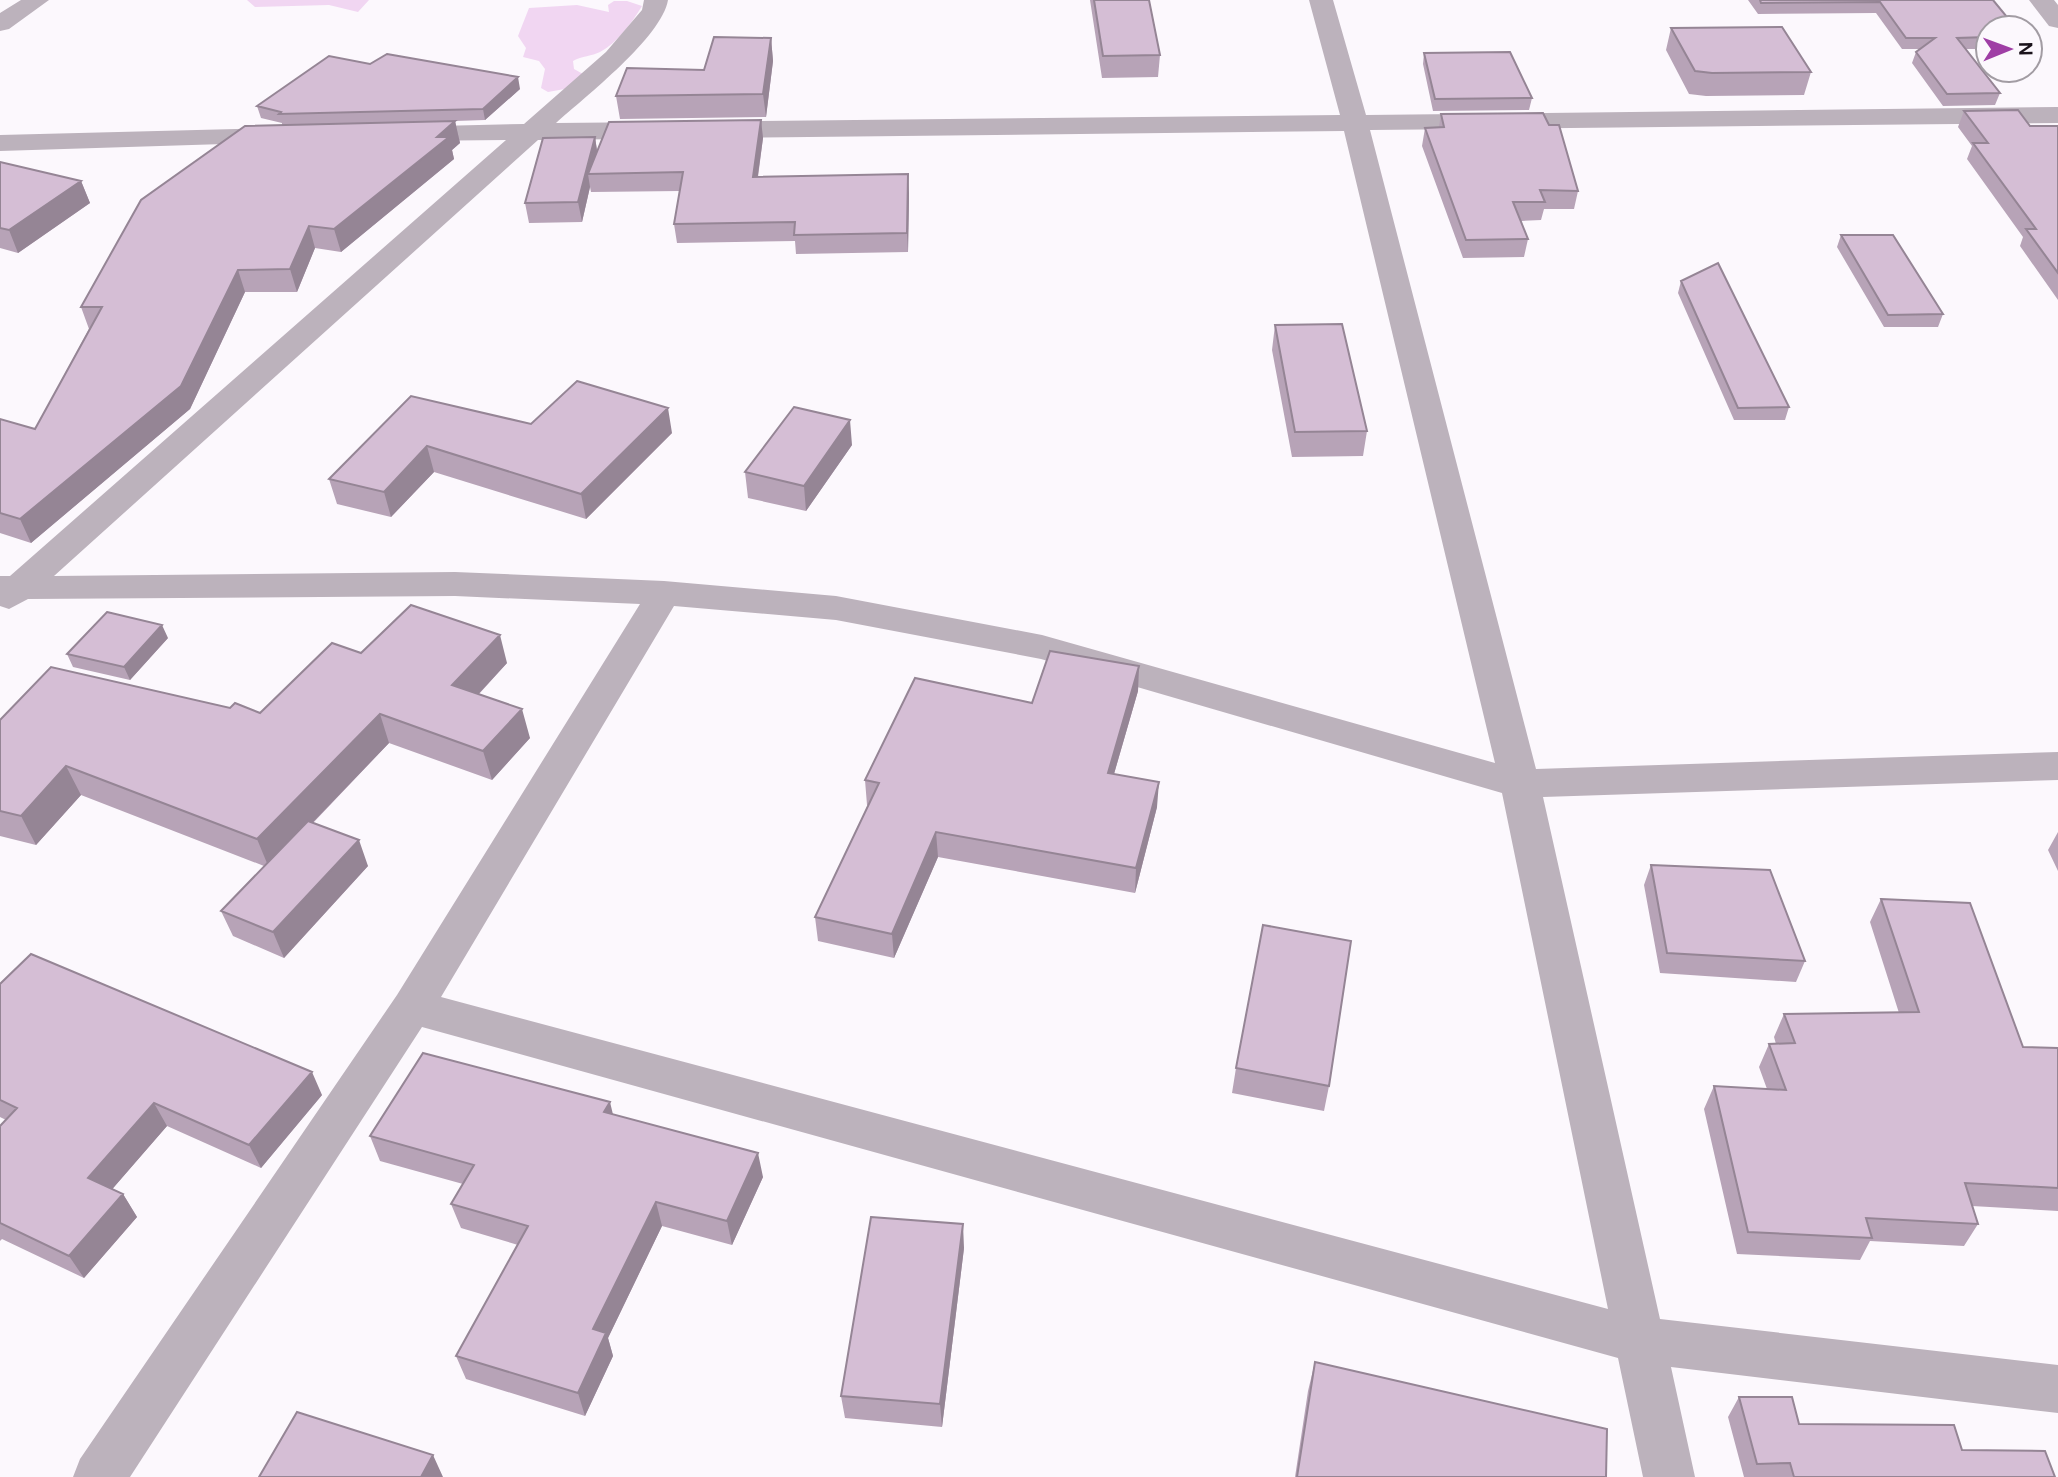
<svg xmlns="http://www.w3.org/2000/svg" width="2058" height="1477" viewBox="0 0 2058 1477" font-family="'DM Sans',sans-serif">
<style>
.green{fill:#f1d6f2}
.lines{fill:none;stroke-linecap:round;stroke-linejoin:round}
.street{fill:#bcb2bc;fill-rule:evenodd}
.wall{fill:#b7a3b7}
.shaded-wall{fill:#958595}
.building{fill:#d5bed5;stroke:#958595;stroke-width:2}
</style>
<rect width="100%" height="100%" fill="#fcf8fd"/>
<path class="green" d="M 247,0 L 369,0 L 358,12 L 329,5 L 255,7 Z
M 614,1 L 627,1 L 642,6 C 631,24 618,42 600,52 C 592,56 582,56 573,61 L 574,69 L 583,74 L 576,87 L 548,92 L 541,88 L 545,69 L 539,61 L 523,57 L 526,48 L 518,36 L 529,8 L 577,5 L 609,12 L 608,5 Z"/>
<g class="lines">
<path class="street" d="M 21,0 L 49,0 L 9,29 L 0,31 L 0,13 Z
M 644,0 L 668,0 C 662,37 585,97 556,123 L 1340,115 L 1309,0 L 1333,0 L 1366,115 L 2058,107 L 2058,123 L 1370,130 L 1536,769 L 2058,752 L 2058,780 L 1543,797 L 1660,1319 L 2058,1365 L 2058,1413 L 1671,1367 L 1695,1477 L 1643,1477 L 1618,1358 L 422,1027 L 130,1477 L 73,1477 L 80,1459 L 397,995 L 640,604 L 455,596 L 28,599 L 9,609 L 0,606 L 0,576 L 10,576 L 506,140 L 404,141 L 395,139 L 391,133 L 395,127 L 524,124 L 606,52 L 642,10 ZM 1344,131 L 1495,763 L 1042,635 L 836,596 L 664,581 L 455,572 L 54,576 L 538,140 ZM 674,606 L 836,620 L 1041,659 L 1502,793 L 1608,1309 L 441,997 Z
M 2029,0 L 2054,0 L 2058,5 L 2058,28 L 2049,26 Z
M 281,128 L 290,130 L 294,136 L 290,142 L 0,151 L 0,135 Z"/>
</g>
<path class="wall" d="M 1090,0 L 1149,0 L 1160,55 L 1158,77 L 1102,78 Z
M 1748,0 L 1993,0 L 1988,28 L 1988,49 L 1966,49 L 2000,93 L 1995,105 L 1943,106 L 1912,63 L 1916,52 L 1919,49 L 1902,49 L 1876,13 L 1758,14 Z
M 1671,28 L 1811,72 L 1804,95 L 1706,96 L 1689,94 L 1666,50 Z
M 771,38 L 773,61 L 766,117 L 620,119 L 616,96 L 704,70 Z
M 1424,53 L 1532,98 L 1529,110 L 1433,111 L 1423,64 Z
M 370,64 L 520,89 L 485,120 L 455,121 L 460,143 L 452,150 L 454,159 L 341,252 L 315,248 L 297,292 L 245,292 L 190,409 L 31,543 L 0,533 L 0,419 L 35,429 L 89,329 L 81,307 L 282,125 L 282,123 L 261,118 L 257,106 Z
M 1964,111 L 2030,126 L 2058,126 L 2058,300 L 2020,246 L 2023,237 L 1967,159 L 1972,146 L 1958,127 Z
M 1441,114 L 1578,191 L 1574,209 L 1544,209 L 1541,220 L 1521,221 L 1528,239 L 1524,257 L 1463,258 L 1422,146 L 1425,128 L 1439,127 Z
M 761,120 L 763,138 L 758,177 L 909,193 L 908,252 L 796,254 L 795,241 L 677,243 L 674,224 L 680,191 L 591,192 L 590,187 L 582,222 L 529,223 L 525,203 L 595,137 L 597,151 Z
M 0,162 L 81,181 L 90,203 L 18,253 L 0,248 Z
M 1841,235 L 1943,314 L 1938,327 L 1884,327 L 1837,247 Z
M 1681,281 L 1789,407 L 1785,420 L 1734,420 L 1678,293 Z
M 1275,325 L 1367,431 L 1363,456 L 1292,457 L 1272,350 Z
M 411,396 L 531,424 L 672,433 L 586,519 L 434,472 L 391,517 L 337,504 L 329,479 Z
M 852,445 L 806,511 L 748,498 L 745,472 Z
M 168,638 L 130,680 L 73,667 L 67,654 Z
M 361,653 L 507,663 L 479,694 L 530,738 L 492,780 L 389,743 L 313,823 L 368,866 L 284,958 L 233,936 L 221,911 L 264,866 L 81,795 L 36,845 L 0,836 L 0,720 L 230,708 L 260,713 Z
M 1139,666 L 1138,691 L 1114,774 L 1157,807 L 1135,893 L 938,857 L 894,958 L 818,941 L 815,917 L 868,805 L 867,805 L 865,780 L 1032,703 Z
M 2058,832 L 2058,871 L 2048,850 Z
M 1651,865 L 1805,961 L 1796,982 L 1660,973 L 1644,885 Z
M 1881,899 L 2023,1047 L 2058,1048 L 2058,1211 L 1972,1206 L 1978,1224 L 1964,1246 L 1870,1241 L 1860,1260 L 1737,1254 L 1704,1109 L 1714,1086 L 1767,1089 L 1759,1067 L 1769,1044 L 1776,1044 L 1774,1037 L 1784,1014 L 1899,1013 L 1870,922 Z
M 0,984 L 322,1095 L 261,1168 L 167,1126 L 112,1189 L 123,1194 L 137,1217 L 84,1278 L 2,1239 L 0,1241 L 0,1126 L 6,1120 L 0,1117 Z
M 1236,1068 L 1329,1086 L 1324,1111 L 1232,1093 Z
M 613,1114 L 763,1177 L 732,1245 L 662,1226 L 608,1338 L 613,1356 L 585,1416 L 466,1379 L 456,1356 L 518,1245 L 461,1228 L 451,1204 L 463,1184 L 380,1161 L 370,1136 Z
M 964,1248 L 942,1427 L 845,1418 L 841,1396 Z
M 1315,1362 L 1606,1477 L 1295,1477 L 1308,1391 Z
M 1739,1397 L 1799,1424 L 1962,1450 L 2055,1477 L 1744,1477 L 1728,1417 Z"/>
<path class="shaded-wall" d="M 771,38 L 773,61 L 766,117 L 763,94 Z
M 518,77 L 520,89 L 485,120 L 483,109 Z
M 761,120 L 763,138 L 755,196 L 753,177 Z
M 455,121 L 460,143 L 452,150 L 454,159 L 341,252 L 334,229 Z
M 595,137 L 598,157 L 588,174 L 590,187 L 582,222 L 578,202 Z
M 908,174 L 909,193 L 908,252 L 907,233 Z
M 81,181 L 90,203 L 18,253 L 9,230 Z
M 309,226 L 315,248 L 297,292 L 290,269 Z
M 238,270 L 245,292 L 190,409 L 31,543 L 20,519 Z
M 668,408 L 672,433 L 586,519 L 581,494 Z
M 850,420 L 852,445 L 806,511 L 804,486 Z
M 427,446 L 434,472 L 391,517 L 384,492 Z
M 162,625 L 168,638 L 130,680 L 124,667 Z
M 500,635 L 507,663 L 460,714 L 452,685 Z
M 1139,666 L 1138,691 L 1107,798 L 1108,773 Z
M 522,709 L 530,738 L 492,780 L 483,751 Z
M 380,714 L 389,743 L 269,868 L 257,839 Z
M 66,766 L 81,795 L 36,845 L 21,816 Z
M 1159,782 L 1157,807 L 1135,893 L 1136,868 Z
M 936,832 L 938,857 L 894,958 L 892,934 Z
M 359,840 L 368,866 L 284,958 L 273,932 Z
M 312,1072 L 322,1095 L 261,1168 L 249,1145 Z
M 610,1102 L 616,1127 L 604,1112 Z
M 154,1103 L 167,1126 L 102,1201 L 88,1178 Z
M 758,1153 L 763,1177 L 732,1245 L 727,1221 Z
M 123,1194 L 137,1217 L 84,1278 L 69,1256 Z
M 656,1202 L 662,1226 L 608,1338 L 613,1356 L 585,1416 L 578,1393 L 593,1329 Z
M 963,1224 L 964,1248 L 942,1427 L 940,1404 Z
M 433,1455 L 443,1477 L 421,1477 Z"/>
<path class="building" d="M 1094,0 L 1149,0 L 1160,55 L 1103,56 Z
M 1760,0 L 1993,0 L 2016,28 L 1988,28 L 1988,37 L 1957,38 L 2000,93 L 1947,94 L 1916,52 L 1935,38 L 1906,38 L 1880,2 L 1761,3 Z
M 1782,27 L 1811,72 L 1712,73 L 1695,71 L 1671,28 Z
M 714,37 L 771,38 L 763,94 L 616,96 L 627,68 L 704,70 Z
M 1510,52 L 1532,98 L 1435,99 L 1424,53 Z
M 387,54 L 518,77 L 483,109 L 279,114 L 281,112 L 257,106 L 329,56 L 370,64 Z
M 2018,110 L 2030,126 L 2058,126 L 2058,273 L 2026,229 L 2036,229 L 1973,143 L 1988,143 L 1964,111 Z
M 1543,113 L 1549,125 L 1559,125 L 1578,191 L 1540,190 L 1545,202 L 1513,202 L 1528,239 L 1466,240 L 1425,128 L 1444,127 L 1441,114 Z
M 761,120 L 753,177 L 908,174 L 907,233 L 794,235 L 795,222 L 674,224 L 683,172 L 588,174 L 609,122 Z
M 455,121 L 437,137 L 449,137 L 334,229 L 309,226 L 290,269 L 238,270 L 181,386 L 20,519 L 0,513 L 0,419 L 35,429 L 102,307 L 81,307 L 141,200 L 245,126 Z
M 595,137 L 578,202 L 525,203 L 543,138 Z
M 0,162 L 81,181 L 9,230 L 0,228 Z
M 1841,235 L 1893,235 L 1943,314 L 1888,315 Z
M 1718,263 L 1789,407 L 1738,408 L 1681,281 Z
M 1342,324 L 1367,431 L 1295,432 L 1275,325 Z
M 577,381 L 668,408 L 581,494 L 427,446 L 384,492 L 329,479 L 411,396 L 531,424 Z
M 794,407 L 850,420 L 804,486 L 745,472 Z
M 411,605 L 500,635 L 452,685 L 522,709 L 483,751 L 380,714 L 257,839 L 66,766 L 21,816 L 0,811 L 0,720 L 51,667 L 230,708 L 235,703 L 260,713 L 332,643 L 361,653 Z
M 107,612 L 162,625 L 124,667 L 67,654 Z
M 1050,651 L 1139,666 L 1108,773 L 1159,782 L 1136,868 L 936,832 L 892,934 L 815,917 L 879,783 L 865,780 L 915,678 L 1032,703 Z
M 308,821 L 359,840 L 273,932 L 221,911 Z
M 1651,865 L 1770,870 L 1805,961 L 1667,953 Z
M 1881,899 L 1970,903 L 2023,1047 L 2058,1048 L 2058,1188 L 1965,1183 L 1978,1224 L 1866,1218 L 1872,1238 L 1748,1232 L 1714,1086 L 1786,1090 L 1769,1044 L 1795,1043 L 1784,1014 L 1919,1012 Z
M 1263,925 L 1351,941 L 1329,1086 L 1236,1068 Z
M 31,954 L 312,1072 L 249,1145 L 154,1103 L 88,1178 L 123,1194 L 69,1256 L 0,1223 L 0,1126 L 17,1108 L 0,1100 L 0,984 Z
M 423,1053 L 610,1102 L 604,1112 L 758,1153 L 727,1221 L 656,1202 L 593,1329 L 606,1333 L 578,1393 L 456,1356 L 528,1226 L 451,1204 L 474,1165 L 370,1136 Z
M 871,1217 L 963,1224 L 940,1404 L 841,1396 Z
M 1315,1362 L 1607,1429 L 1606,1477 L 1297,1477 Z
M 1739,1397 L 1792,1397 L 1799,1424 L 1954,1425 L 1962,1450 L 2045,1451 L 2055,1477 L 1794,1477 L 1790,1463 L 1757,1464 Z
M 297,1412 L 433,1455 L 421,1477 L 259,1477 Z"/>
<g transform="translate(2009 49) rotate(89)"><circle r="33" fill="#fcf8fd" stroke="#a29ca3" stroke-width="2"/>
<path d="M0-5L12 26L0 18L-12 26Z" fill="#9f3ea5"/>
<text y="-10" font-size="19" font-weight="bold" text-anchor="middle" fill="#1b131b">N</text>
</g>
</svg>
